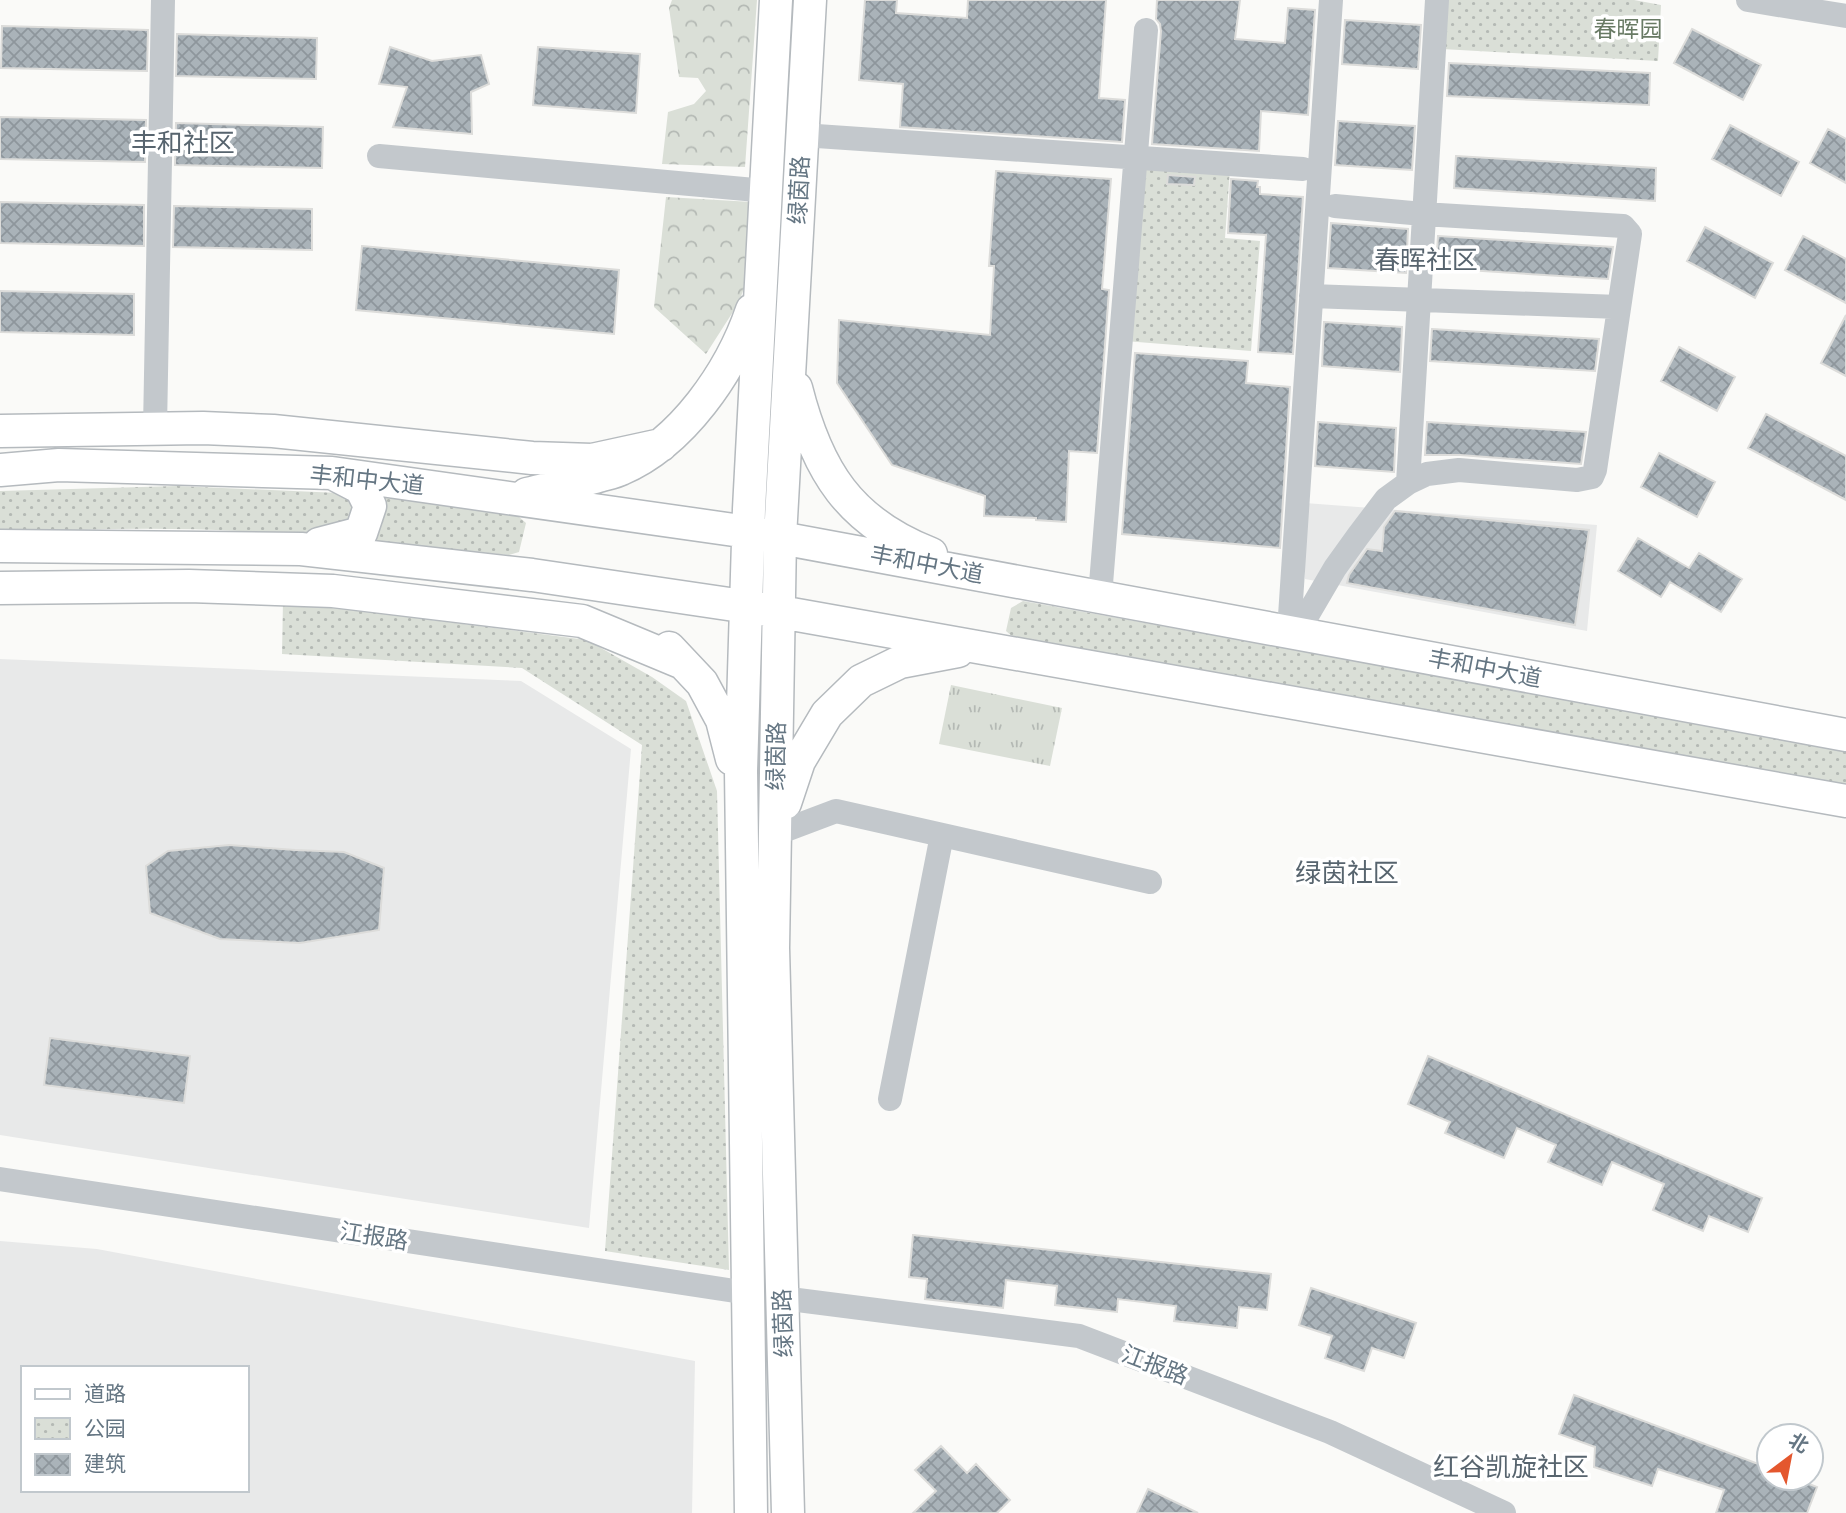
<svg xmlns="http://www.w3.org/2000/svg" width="1846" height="1513" viewBox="0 0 1846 1513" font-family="'DM Sans','Noto Sans SC',sans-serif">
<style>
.built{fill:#e8e9e9;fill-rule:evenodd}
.grass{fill:url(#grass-tufts)}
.forest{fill:url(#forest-crowns)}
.park{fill:url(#park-dots)}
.building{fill:url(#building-cross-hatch);stroke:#dcdcda;stroke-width:2}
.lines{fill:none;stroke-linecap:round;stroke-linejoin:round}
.major-casing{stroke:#b5babe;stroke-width:35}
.minor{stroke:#c3c8cc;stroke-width:24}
.major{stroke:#fff;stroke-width:32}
.labels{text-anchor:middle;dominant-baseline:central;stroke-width:7;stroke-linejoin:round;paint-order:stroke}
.park-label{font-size:23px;fill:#687a64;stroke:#fff}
.street-label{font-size:23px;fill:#657683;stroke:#fff}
.quarter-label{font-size:26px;fill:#57646e;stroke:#fff}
</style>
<defs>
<pattern id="grass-tufts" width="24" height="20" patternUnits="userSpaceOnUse" patternTransform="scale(1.75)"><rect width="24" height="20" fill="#dadfd7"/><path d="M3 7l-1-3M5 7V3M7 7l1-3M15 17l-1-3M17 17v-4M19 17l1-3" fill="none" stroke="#b4b9b4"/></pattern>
<pattern id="forest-crowns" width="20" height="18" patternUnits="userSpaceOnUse" patternTransform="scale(1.75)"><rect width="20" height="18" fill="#dadfd7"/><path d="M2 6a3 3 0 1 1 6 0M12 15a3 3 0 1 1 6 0" fill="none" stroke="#b4b9b4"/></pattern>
<pattern id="park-dots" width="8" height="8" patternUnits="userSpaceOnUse" patternTransform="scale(1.75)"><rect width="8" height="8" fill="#dadfd7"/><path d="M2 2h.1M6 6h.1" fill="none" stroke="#b4b9b4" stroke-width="1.8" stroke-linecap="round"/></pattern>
<pattern id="building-cross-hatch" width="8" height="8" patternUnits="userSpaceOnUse" patternTransform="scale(1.75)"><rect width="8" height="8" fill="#aab3b9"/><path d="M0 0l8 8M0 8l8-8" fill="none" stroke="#8e969c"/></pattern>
</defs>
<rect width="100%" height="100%" fill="#fafaf8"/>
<path class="built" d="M 1305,503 L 1597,525 L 1587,631 L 1305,579 Z
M 0,659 L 521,681 L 631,749 L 589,1228 L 0,1135 Z
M 0,1241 L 97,1249 L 695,1361 L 692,1513 L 0,1513 ZM 23,1368 L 247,1368 L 247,1490 L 23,1490 Z"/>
<path class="grass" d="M 951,685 L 1062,708 L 1050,766 L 939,744 Z"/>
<path class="forest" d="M 672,0 L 757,0 L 745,167 L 662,164 L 668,112 L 694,104 L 706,91 L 698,78 L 679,77 L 669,8 Z
M 666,197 L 752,202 L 748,278 L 738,304 L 706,354 L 654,307 Z"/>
<path class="park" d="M 1447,0 L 1634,0 L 1661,5 L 1658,61 L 1442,49 Z
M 1139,161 L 1230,169 L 1225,238 L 1260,241 L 1251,351 L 1125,341 Z
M 177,486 L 362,494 L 518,516 L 526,523 L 519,552 L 509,555 C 419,546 329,536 239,531 C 159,527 80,529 0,533 L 0,491 Z
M 283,601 L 587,640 L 652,677 L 686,701 L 717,791 L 729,1270 L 605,1251 L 642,745 L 522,668 L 282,654 Z
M 1023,601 L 1846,749 L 1846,790 L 1016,640 L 1006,631 L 1011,608 Z"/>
<path class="building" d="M 865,0 L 897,0 L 896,13 L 967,18 L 968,0 L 1106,0 L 1099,98 L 1125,100 L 1122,142 L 900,127 L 903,84 L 859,80 Z
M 1157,0 L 1240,0 L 1235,39 L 1285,43 L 1288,8 L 1315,10 L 1308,115 L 1261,111 L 1259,151 L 1152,144 L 1161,31 L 1160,24 L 1156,19 Z
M 1345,20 L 1421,25 L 1418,69 L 1342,64 Z
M 2,26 L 148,30 L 147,71 L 1,68 Z
M 1692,29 L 1761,65 L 1743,100 L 1674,63 Z
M 177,34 L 317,38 L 316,79 L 176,76 Z
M 390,47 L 432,61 L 481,55 L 489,84 L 471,92 L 472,134 L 393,127 L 407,87 L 379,84 Z
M 538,47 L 640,54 L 636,113 L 533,105 Z
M 1449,63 L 1650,73 L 1649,105 L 1447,96 Z
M 0,117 L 146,120 L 145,162 L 0,159 Z
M 1338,121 L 1415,126 L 1412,170 L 1335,165 Z
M 176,123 L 323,127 L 322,168 L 175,165 Z
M 1730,125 L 1799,162 L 1781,196 L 1712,159 Z
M 1828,129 L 1846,139 L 1846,183 L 1810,163 Z
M 1456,156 L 1656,168 L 1655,201 L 1454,188 Z
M 996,171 L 1111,179 L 1102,289 L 1109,290 L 1097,453 L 1069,451 L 1066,522 L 1036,520 L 1036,518 L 984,516 L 985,496 L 892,465 L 837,383 L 839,320 L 990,335 L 994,266 L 989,266 Z
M 1168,175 L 1195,177 L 1194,185 L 1167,184 Z
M 1231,179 L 1258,181 L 1257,187 L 1260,187 L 1260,194 L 1303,197 L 1293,354 L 1258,352 L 1266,235 L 1228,233 Z
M 0,202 L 144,205 L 144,246 L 0,243 Z
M 174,206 L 312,209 L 312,250 L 173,247 Z
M 1331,223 L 1408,229 L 1406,273 L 1328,268 Z
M 1705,227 L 1773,263 L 1755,298 L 1687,261 Z
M 1438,236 L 1613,247 L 1608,279 L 1436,268 Z
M 1803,236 L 1846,259 L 1846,303 L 1785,270 Z
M 362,246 L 619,270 L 614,334 L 356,310 Z
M 0,291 L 134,294 L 134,335 L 0,332 Z
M 1846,315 L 1846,376 L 1821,363 Z
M 1324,322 L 1402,327 L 1400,372 L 1322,366 Z
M 1432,329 L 1599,339 L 1595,371 L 1430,361 Z
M 1679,347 L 1735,377 L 1717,411 L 1661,381 Z
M 1135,353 L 1248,361 L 1246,383 L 1290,387 L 1280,548 L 1122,534 Z
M 1766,414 L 1846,456 L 1846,500 L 1748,448 Z
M 1318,422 L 1396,428 L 1394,472 L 1315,466 Z
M 1427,422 L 1586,432 L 1581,464 L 1460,455 L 1425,455 Z
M 1659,453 L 1715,482 L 1697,517 L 1641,487 Z
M 1395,511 L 1589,530 L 1575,625 L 1347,583 L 1349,575 L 1367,549 L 1382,551 L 1384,527 Z
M 1638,538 L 1689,568 L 1699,553 L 1742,579 L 1721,612 L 1670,582 L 1661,597 L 1618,571 Z
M 229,845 L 295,850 L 344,852 L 384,868 L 379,930 L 300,943 L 220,939 L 150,913 L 146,866 L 168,851 Z
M 50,1038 L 190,1056 L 184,1103 L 44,1085 Z
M 1428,1056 L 1762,1198 L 1748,1232 L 1709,1216 L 1703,1231 L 1653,1210 L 1664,1184 L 1612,1162 L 1602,1185 L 1548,1162 L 1556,1145 L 1517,1128 L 1504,1158 L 1445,1133 L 1450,1122 L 1408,1104 Z
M 913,1235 L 1271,1274 L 1267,1310 L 1239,1307 L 1237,1328 L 1174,1321 L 1176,1306 L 1118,1299 L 1117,1312 L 1055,1305 L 1057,1286 L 1006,1280 L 1003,1308 L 925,1299 L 927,1279 L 909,1277 Z
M 1311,1288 L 1416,1323 L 1404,1358 L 1372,1348 L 1364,1371 L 1325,1358 L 1332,1336 L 1299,1325 Z
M 1574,1395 L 1769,1468 L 1769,1478 L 1794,1478 L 1817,1487 L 1807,1513 L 1716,1513 L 1724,1490 L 1658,1469 L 1652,1486 L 1594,1467 L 1595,1447 L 1559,1434 Z
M 941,1446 L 967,1473 L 976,1464 L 1010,1500 L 997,1513 L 913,1513 L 936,1491 L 915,1470 Z
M 1148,1489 L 1198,1513 L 1137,1513 Z"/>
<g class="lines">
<g class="major-casing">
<path id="major" d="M 796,388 C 817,471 849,522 931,554
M 0,431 L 203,428 L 273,431 L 532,458 L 592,460 L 661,445
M 0,470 L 59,465 L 332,473 L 748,532 L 1846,735
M 527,494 C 550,489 572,483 595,477 C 603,474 613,473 621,469 C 682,443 731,372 752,310
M 319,544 L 361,533 L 370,506 L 361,488 L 336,475
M 0,546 L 301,549 L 532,575 L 769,610 L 1846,801
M 0,588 L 189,586 L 333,591 L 582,621 L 683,663
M 669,648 L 702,683 L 722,720 L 732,759
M 785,803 L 799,761 L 827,714 L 861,681 L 900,662 L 958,651
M 751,1513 L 741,771 L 749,509 L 776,0
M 788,1513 L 773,948 L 780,537 L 810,0"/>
</g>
<path class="minor" d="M 1748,0 L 1846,16
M 802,135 L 1303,169
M 379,156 L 766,191
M 1311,296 L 1619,307
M 155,428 L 163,0
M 1408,483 L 1437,0
M 1100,596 L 1146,30
M 1289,631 L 1331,0
M 1297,633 L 1335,568 L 1358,536 L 1386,499 L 1408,483 L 1427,474 L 1459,470 L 1577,480 L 1592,477 L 1595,470 L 1630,234 L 1623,226 L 1423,214 L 1335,206
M 775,834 L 836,811 L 1150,882
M 890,1099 L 942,835
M 0,1179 L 748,1293
M 782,1298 L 1079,1336 L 1330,1432 L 1504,1513"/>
<use href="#major" class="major"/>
</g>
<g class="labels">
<g class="park-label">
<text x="1628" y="29">春晖园</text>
</g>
<g class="street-label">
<text transform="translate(799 190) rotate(-87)">绿茵路</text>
<text transform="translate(367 480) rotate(6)">丰和中大道</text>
<text transform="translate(927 564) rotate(11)">丰和中大道</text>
<text transform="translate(1485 668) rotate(11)">丰和中大道</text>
<text transform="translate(776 756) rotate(-89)">绿茵路</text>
<text transform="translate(374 1236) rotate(9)">江报路</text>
<text transform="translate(783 1323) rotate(-92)">绿茵路</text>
<text transform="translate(1155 1365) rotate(21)">江报路</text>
</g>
<g class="quarter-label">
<text x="183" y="143">丰和社区</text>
<text x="1426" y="260">春晖社区</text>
<text x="1347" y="873">绿茵社区</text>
<text x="1511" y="1467">红谷凯旋社区</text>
</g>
</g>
<rect x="21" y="1366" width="228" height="126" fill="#ffffff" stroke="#c1c8cd" stroke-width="2"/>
<rect x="35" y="1389" width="35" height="10" fill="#ffffff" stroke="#c1c8cd" stroke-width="2"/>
<text x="84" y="1401" font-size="21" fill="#657683">道路</text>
<rect x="35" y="1418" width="35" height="21" fill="url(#park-dots)" stroke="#c1c8cd" stroke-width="2"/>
<text x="84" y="1436" font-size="21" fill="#657683">公园</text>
<rect x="35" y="1454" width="35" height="21" fill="url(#building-cross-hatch)" stroke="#c1c8cd" stroke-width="2"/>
<text x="84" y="1471" font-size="21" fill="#657683">建筑</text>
<g transform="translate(1790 1457) rotate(32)"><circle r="33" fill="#ffffff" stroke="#c1c8cd" stroke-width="2"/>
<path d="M0-5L12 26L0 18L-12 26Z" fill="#e4572e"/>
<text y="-10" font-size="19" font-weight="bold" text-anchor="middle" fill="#657683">北</text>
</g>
</svg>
